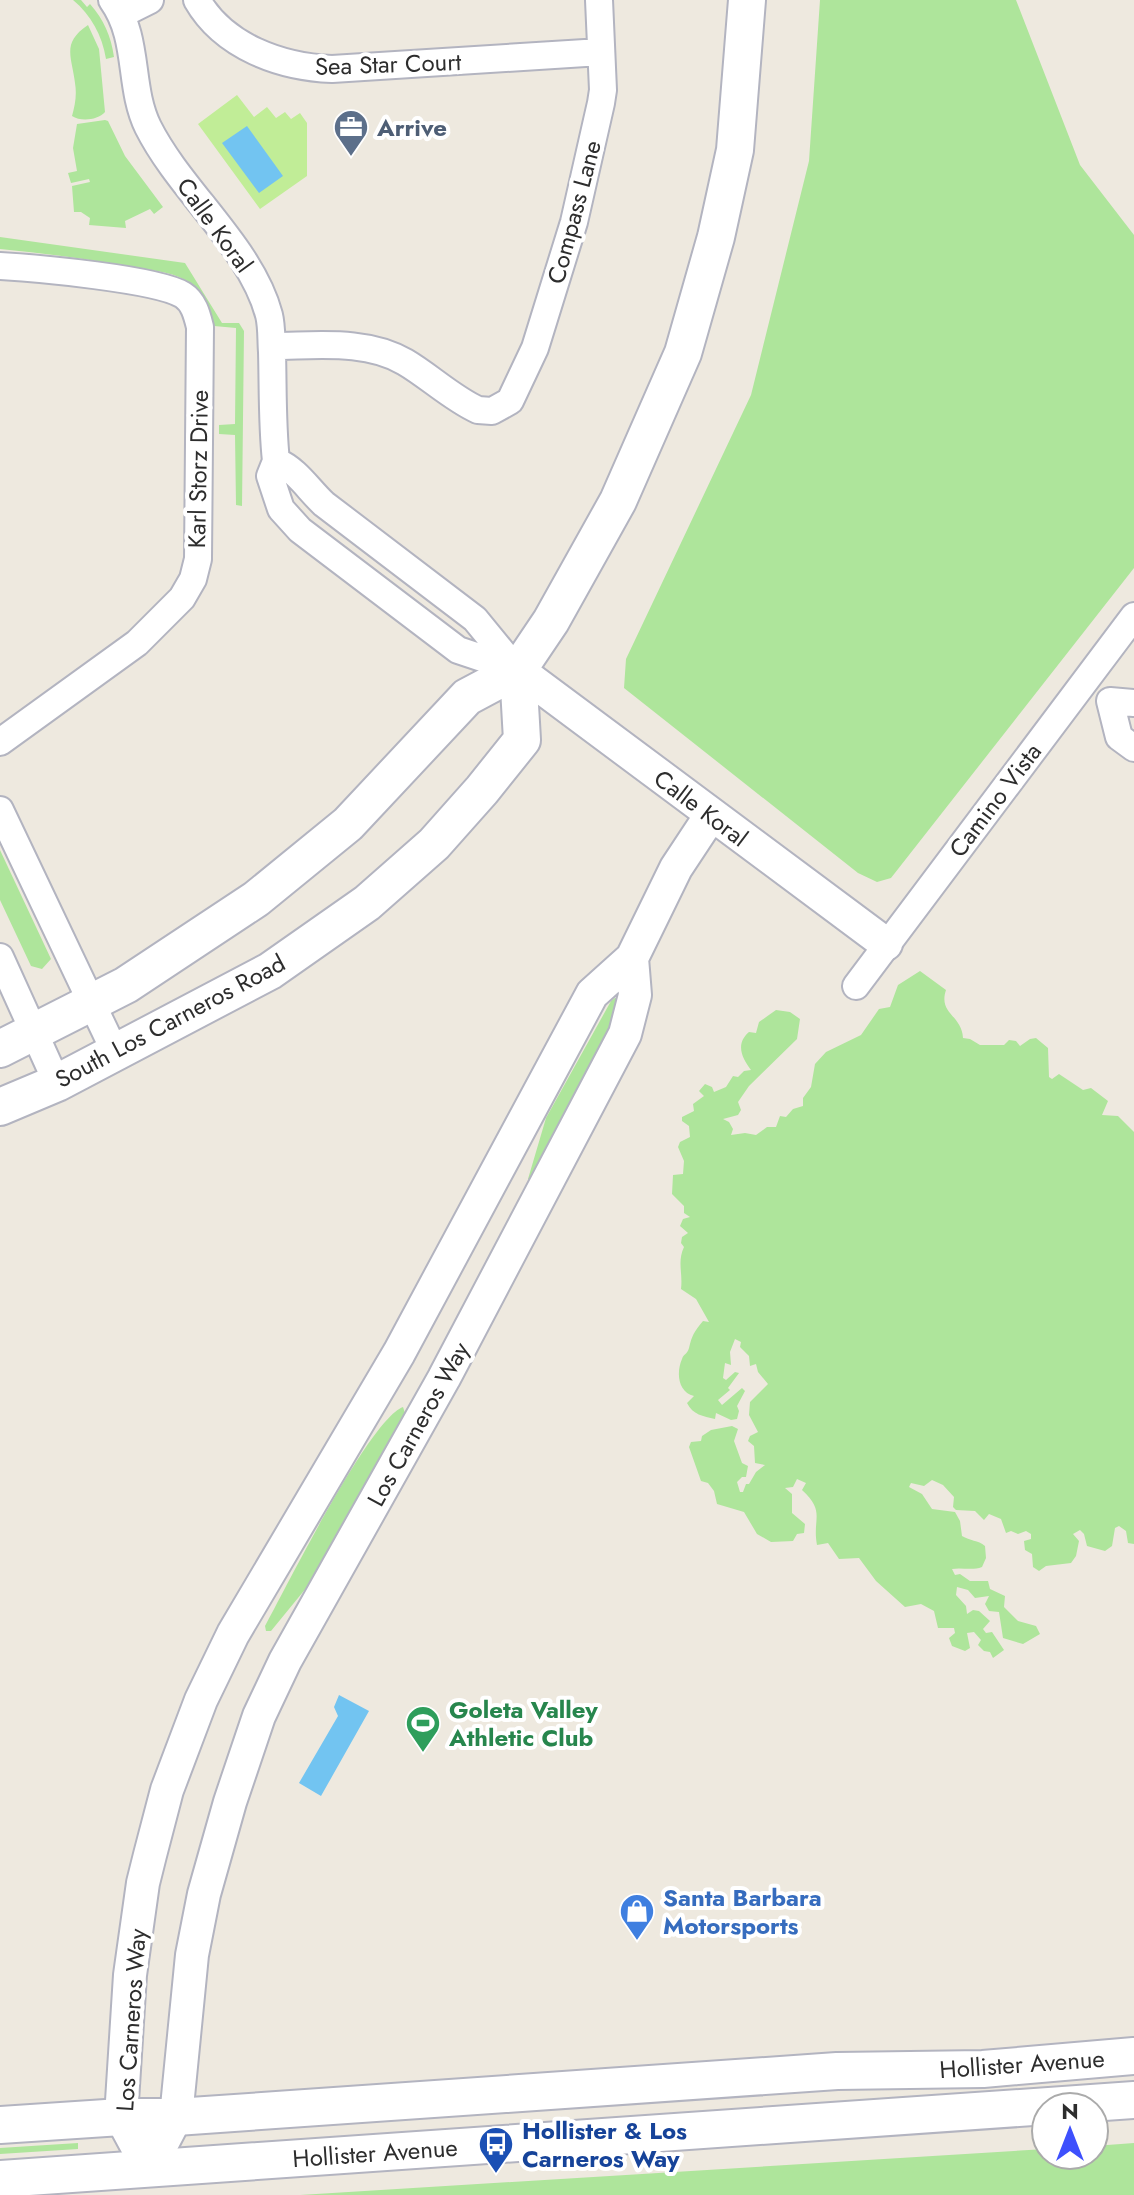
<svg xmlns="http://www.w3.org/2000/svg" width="1134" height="2195" viewBox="0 0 1134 2195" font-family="Jost,sans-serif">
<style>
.green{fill:#aee59b}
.pitch{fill:#c1ed97}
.water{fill:#72c4f1}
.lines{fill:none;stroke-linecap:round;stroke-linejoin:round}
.minor-casing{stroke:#b3b4c0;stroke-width:30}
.tertiary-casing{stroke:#b3b4c0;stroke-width:36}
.secondary-casing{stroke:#b3b4c0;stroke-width:40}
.minor{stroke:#fff;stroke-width:26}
.tertiary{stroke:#fff;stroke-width:32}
.secondary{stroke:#fff;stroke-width:36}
.labels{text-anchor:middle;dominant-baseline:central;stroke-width:8;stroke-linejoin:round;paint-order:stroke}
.street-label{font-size:24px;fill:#2d2d2d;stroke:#fff}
.service-label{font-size:24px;font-weight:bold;fill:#4e5e75;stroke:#fff;text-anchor:start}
.leisure-label{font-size:24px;font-weight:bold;fill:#27864d;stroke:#fff;text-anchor:start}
.shop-label{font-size:24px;font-weight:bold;fill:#366cbe;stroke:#fff;text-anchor:start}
.transit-label{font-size:24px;font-weight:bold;fill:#164399;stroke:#fff;text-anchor:start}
</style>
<rect width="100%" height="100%" fill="#eee9df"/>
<path class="green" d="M 73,0 L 81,0 L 87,7 L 90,4 C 104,20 111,36 114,57 L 106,59 C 102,35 91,15 73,0 Z
M 820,0 L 1016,0 L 1080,165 L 1134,235 L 1134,568 L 891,878 L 877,882 L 858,873 L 624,688 L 626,659 L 751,395 L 809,161 Z
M 88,25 L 99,49 L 105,112 C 98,120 81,122 72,116 C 75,105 77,95 75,83 C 72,57 61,43 88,25 Z
M 105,120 L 108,121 L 125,156 L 163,207 L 154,214 L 150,209 L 125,221 L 126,228 L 89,225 L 90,218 L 81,212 L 74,212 L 72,186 L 90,182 L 89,179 L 71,183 L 68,173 L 77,171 L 73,148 L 77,124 Z
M 0,237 L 185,263 L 222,323 L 239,323 L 244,331 L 242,506 L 236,505 L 235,435 L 219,434 L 219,425 L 235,424 L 236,328 L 214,326 C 211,307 201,291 185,280 C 169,271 148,270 130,267 C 87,259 44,253 0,249 Z
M 0,850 L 51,959 L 42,969 L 31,966 L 0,900 Z
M 920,971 L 946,990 C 938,1014 962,1015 963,1038 L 970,1039 L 980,1045 L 1004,1045 L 1009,1040 L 1016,1041 L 1020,1046 L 1030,1039 L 1036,1038 L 1048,1048 L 1049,1077 L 1052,1079 L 1059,1074 L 1083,1090 L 1091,1088 L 1108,1101 L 1102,1115 L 1118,1116 L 1134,1132 L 1134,1544 L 1128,1543 L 1126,1531 L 1119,1526 L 1115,1528 L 1112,1546 L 1105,1551 L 1087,1546 L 1084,1534 L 1080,1530 L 1073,1534 L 1079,1541 L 1076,1556 L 1071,1563 L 1046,1566 L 1039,1571 L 1033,1567 L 1032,1554 L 1025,1550 L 1024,1541 L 1031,1539 L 1031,1534 L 1026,1531 L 1018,1534 L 1011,1531 L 1006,1533 L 1001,1519 L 989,1514 L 984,1520 L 975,1511 L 956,1510 L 953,1507 L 954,1497 L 943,1485 L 932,1480 L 924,1486 L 911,1483 L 909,1487 L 922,1494 L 932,1509 L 955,1512 L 960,1521 L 962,1536 C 970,1541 978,1540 985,1546 L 986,1558 L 982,1567 C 972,1571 962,1567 952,1569 L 955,1575 L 960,1574 L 970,1581 L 988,1581 L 990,1589 L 1005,1596 L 1004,1607 L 1018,1621 L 1036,1626 L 1040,1634 L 1023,1644 L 1003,1638 L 999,1612 L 989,1611 L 985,1604 L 989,1596 L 975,1598 L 968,1590 L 957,1587 L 956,1595 L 966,1606 L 967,1614 L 973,1610 L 979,1611 L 990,1621 L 983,1629 L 986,1633 L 992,1632 L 1004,1650 L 993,1658 L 990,1652 L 984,1651 L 978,1645 L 981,1640 L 974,1632 L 967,1633 L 970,1648 L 965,1651 L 952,1646 L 949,1638 L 955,1633 L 954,1628 L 938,1628 L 934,1611 L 921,1604 L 905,1607 L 876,1581 L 859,1558 L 839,1559 L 828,1543 L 817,1545 C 812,1518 826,1512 802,1490 L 806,1483 L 797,1479 L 793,1487 L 785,1488 L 792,1494 L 792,1513 L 805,1524 L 804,1533 L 797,1534 L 793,1541 L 771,1542 L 757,1534 L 744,1512 L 717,1504 L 714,1491 L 708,1483 L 701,1481 L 689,1447 L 691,1442 L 701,1441 L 702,1436 L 711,1430 L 732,1426 L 738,1429 L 734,1441 L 742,1463 L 748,1466 L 746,1477 L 742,1477 L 737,1482 L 740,1492 L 743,1492 L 746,1484 L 749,1484 L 756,1472 L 765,1465 L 755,1463 L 754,1446 L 748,1441 L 750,1436 L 758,1432 L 749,1415 L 750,1402 L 768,1384 L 758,1372 L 756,1364 L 750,1366 L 749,1356 L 740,1347 L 741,1342 L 735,1339 L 730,1352 L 731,1365 L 725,1363 L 723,1378 L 726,1380 L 735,1372 L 739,1373 L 728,1388 L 730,1390 L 718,1400 L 722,1405 L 742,1388 L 745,1391 L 737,1406 L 739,1411 L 737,1419 L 731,1420 L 716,1413 L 715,1419 C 703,1416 693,1415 687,1403 L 694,1396 C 678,1392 676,1373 682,1359 C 684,1353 687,1355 689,1348 C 692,1335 694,1332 703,1321 L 709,1322 L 696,1299 L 681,1289 C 683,1273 677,1262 684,1247 L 681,1243 L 682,1237 L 688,1233 L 680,1226 L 683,1219 L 690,1217 L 684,1213 L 684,1206 L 672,1194 L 673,1175 L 683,1174 L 684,1161 L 678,1147 L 680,1142 L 690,1137 L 689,1126 L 682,1121 L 682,1117 L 694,1111 L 693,1104 L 704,1096 L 699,1091 L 705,1084 L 712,1087 L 714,1092 L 726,1087 L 733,1076 L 738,1077 L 744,1071 L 751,1070 C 742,1058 735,1044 749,1032 L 756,1033 L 759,1022 L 776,1010 L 790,1012 L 800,1019 L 797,1039 L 749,1086 L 738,1102 L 741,1110 L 738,1115 L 723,1119 L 729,1122 L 733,1129 L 731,1135 L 745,1133 L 756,1135 L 767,1127 L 776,1127 L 780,1116 L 786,1117 L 793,1109 L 803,1106 L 803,1098 L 811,1087 L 815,1064 L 826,1052 L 861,1035 L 879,1009 L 890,1007 L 898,985 Z
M 615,998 L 619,998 L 623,1003 L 535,1183 L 528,1179 L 546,1118 L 611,1001 Z
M 403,1407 L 405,1413 L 307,1587 L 271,1631 L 266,1631 L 265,1626 C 287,1586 369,1420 403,1407 Z
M 78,2143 L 78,2149 L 0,2154 L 0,2148 Z
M 1134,2143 L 1134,2195 L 300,2195 L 1046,2149 L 1046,2155 L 1094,2155 L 1094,2146 Z"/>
<path class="pitch" d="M 237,95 L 254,117 L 267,107 L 276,118 L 285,112 L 291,119 L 300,113 L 307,123 L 307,176 L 260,209 L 198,124 Z"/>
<path class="water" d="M 247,126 L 283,176 L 259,193 L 222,143 Z
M 339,1695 L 369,1711 L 321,1796 L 299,1783 L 338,1716 L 334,1707 Z"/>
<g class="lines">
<g class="minor-casing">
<path id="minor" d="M 112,0 C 140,39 128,86 148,127 C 180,191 251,247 269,315 C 272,327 271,340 272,352 C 273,388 272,425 276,461 L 270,476 L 281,509 L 300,530 L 458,650 L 518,670
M 197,0 C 224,47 281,67 332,69 L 601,52
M 122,14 L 150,0
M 0,266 C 36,268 157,279 183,295 C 194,302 197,315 200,327 L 198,559 L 193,579 L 182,598 L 137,643 L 0,742
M 272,346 C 316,346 366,339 405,362 C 429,376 453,399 478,410 L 492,411 L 510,401 L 535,348 L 574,222 L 601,103 L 603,90 L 599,0
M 276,461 C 298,471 307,488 324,504 L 475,619 L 516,669
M 1134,703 L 1110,701 L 1119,737 L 1134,748
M 0,810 L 115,1052
M 0,957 L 57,1083
M 856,986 L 1134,616"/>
</g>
<g class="tertiary-casing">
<path id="tertiary" d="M 518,670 L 886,944
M 149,2169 L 121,2117 L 130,1975 L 143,1883 L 150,1855 L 167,1790 L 201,1700 L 233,1634 L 399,1353 L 592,994 L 632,958 L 676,868 L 711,815
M 149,2169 L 176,2117 L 192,1955 L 204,1894 L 230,1802 L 259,1716 L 285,1661 L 444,1378 L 625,1034 L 635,995 L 632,958"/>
</g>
<g class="secondary-casing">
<path id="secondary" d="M 0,1049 L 126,985 L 256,899 L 348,824 L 467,697 L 518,670 L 551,621 L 618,501 L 683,353 L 716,237 L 735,150 L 747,0
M 0,1107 L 57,1083 L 270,971 L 367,903 L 434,844 L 482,790 L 522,740 L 518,670
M 0,2125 L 121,2117 L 176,2117 L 837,2071 L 983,2069 L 1134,2056
M 0,2179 L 1134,2100"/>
</g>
<use href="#minor" class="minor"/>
<use href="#tertiary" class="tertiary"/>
<use href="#secondary" class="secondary"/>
</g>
<defs>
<g id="office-pin" transform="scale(1.8)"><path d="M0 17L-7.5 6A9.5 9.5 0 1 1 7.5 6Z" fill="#5c6f8a" stroke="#fff"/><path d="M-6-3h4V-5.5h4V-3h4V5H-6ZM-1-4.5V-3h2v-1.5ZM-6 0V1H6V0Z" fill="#fff"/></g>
<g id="stadium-pin" transform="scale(1.8)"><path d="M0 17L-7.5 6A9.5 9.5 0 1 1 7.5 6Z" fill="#2e9e5b" stroke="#fff"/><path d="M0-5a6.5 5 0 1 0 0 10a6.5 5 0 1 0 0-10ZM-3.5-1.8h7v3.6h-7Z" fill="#fff"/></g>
<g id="shop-pin" transform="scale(1.8)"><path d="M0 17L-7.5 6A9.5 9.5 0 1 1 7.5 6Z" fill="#3f7fe0" stroke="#fff"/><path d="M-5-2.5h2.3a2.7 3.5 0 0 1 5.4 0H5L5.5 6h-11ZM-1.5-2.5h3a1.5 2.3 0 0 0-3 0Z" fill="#fff"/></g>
<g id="bus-pin" transform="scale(1.8)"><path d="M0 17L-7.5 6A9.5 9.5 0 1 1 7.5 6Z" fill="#1a4fb4" stroke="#fff"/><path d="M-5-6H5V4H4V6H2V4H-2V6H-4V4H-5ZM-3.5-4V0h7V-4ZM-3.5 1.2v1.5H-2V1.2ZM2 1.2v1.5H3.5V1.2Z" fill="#fff"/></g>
</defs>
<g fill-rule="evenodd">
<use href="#office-pin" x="351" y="127"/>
<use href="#stadium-pin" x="423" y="1723"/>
<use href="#shop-pin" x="637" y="1911"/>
<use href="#bus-pin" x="496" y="2144"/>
</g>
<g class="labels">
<g class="street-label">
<text transform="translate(388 64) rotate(-2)">Sea Star Court</text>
<text transform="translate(574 212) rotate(-75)">Compass Lane</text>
<text transform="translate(215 225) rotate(54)">Calle Koral</text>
<text transform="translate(198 469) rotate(-89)">Karl Storz Drive</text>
<text transform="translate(995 800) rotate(-53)">Camino Vista</text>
<text transform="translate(701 808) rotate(37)">Calle Koral</text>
<text transform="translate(170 1021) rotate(-28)">South Los Carneros Road</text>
<text transform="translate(418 1424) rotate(-61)">Los Carneros Way</text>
<text transform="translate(131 2020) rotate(-86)">Los Carneros Way</text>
<text transform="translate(1022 2064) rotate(-4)">Hollister Avenue</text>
<text transform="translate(375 2153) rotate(-4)">Hollister Avenue</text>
</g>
<g class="service-label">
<text x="377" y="127">Arrive</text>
</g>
<g class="leisure-label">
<text x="449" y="1709">Goleta Valley<tspan x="449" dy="28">Athletic Club</tspan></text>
</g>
<g class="shop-label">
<text x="663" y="1897">Santa Barbara<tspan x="663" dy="28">Motorsports</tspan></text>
</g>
<g class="transit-label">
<text x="522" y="2130">Hollister &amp; Los<tspan x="522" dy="28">Carneros Way</tspan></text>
</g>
</g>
<g transform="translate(1070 2131)"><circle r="38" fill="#ffffff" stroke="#ababab" stroke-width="2"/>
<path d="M0-6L14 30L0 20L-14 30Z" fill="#3e50fd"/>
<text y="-12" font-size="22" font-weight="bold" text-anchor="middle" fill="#2d2d2d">N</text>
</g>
</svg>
